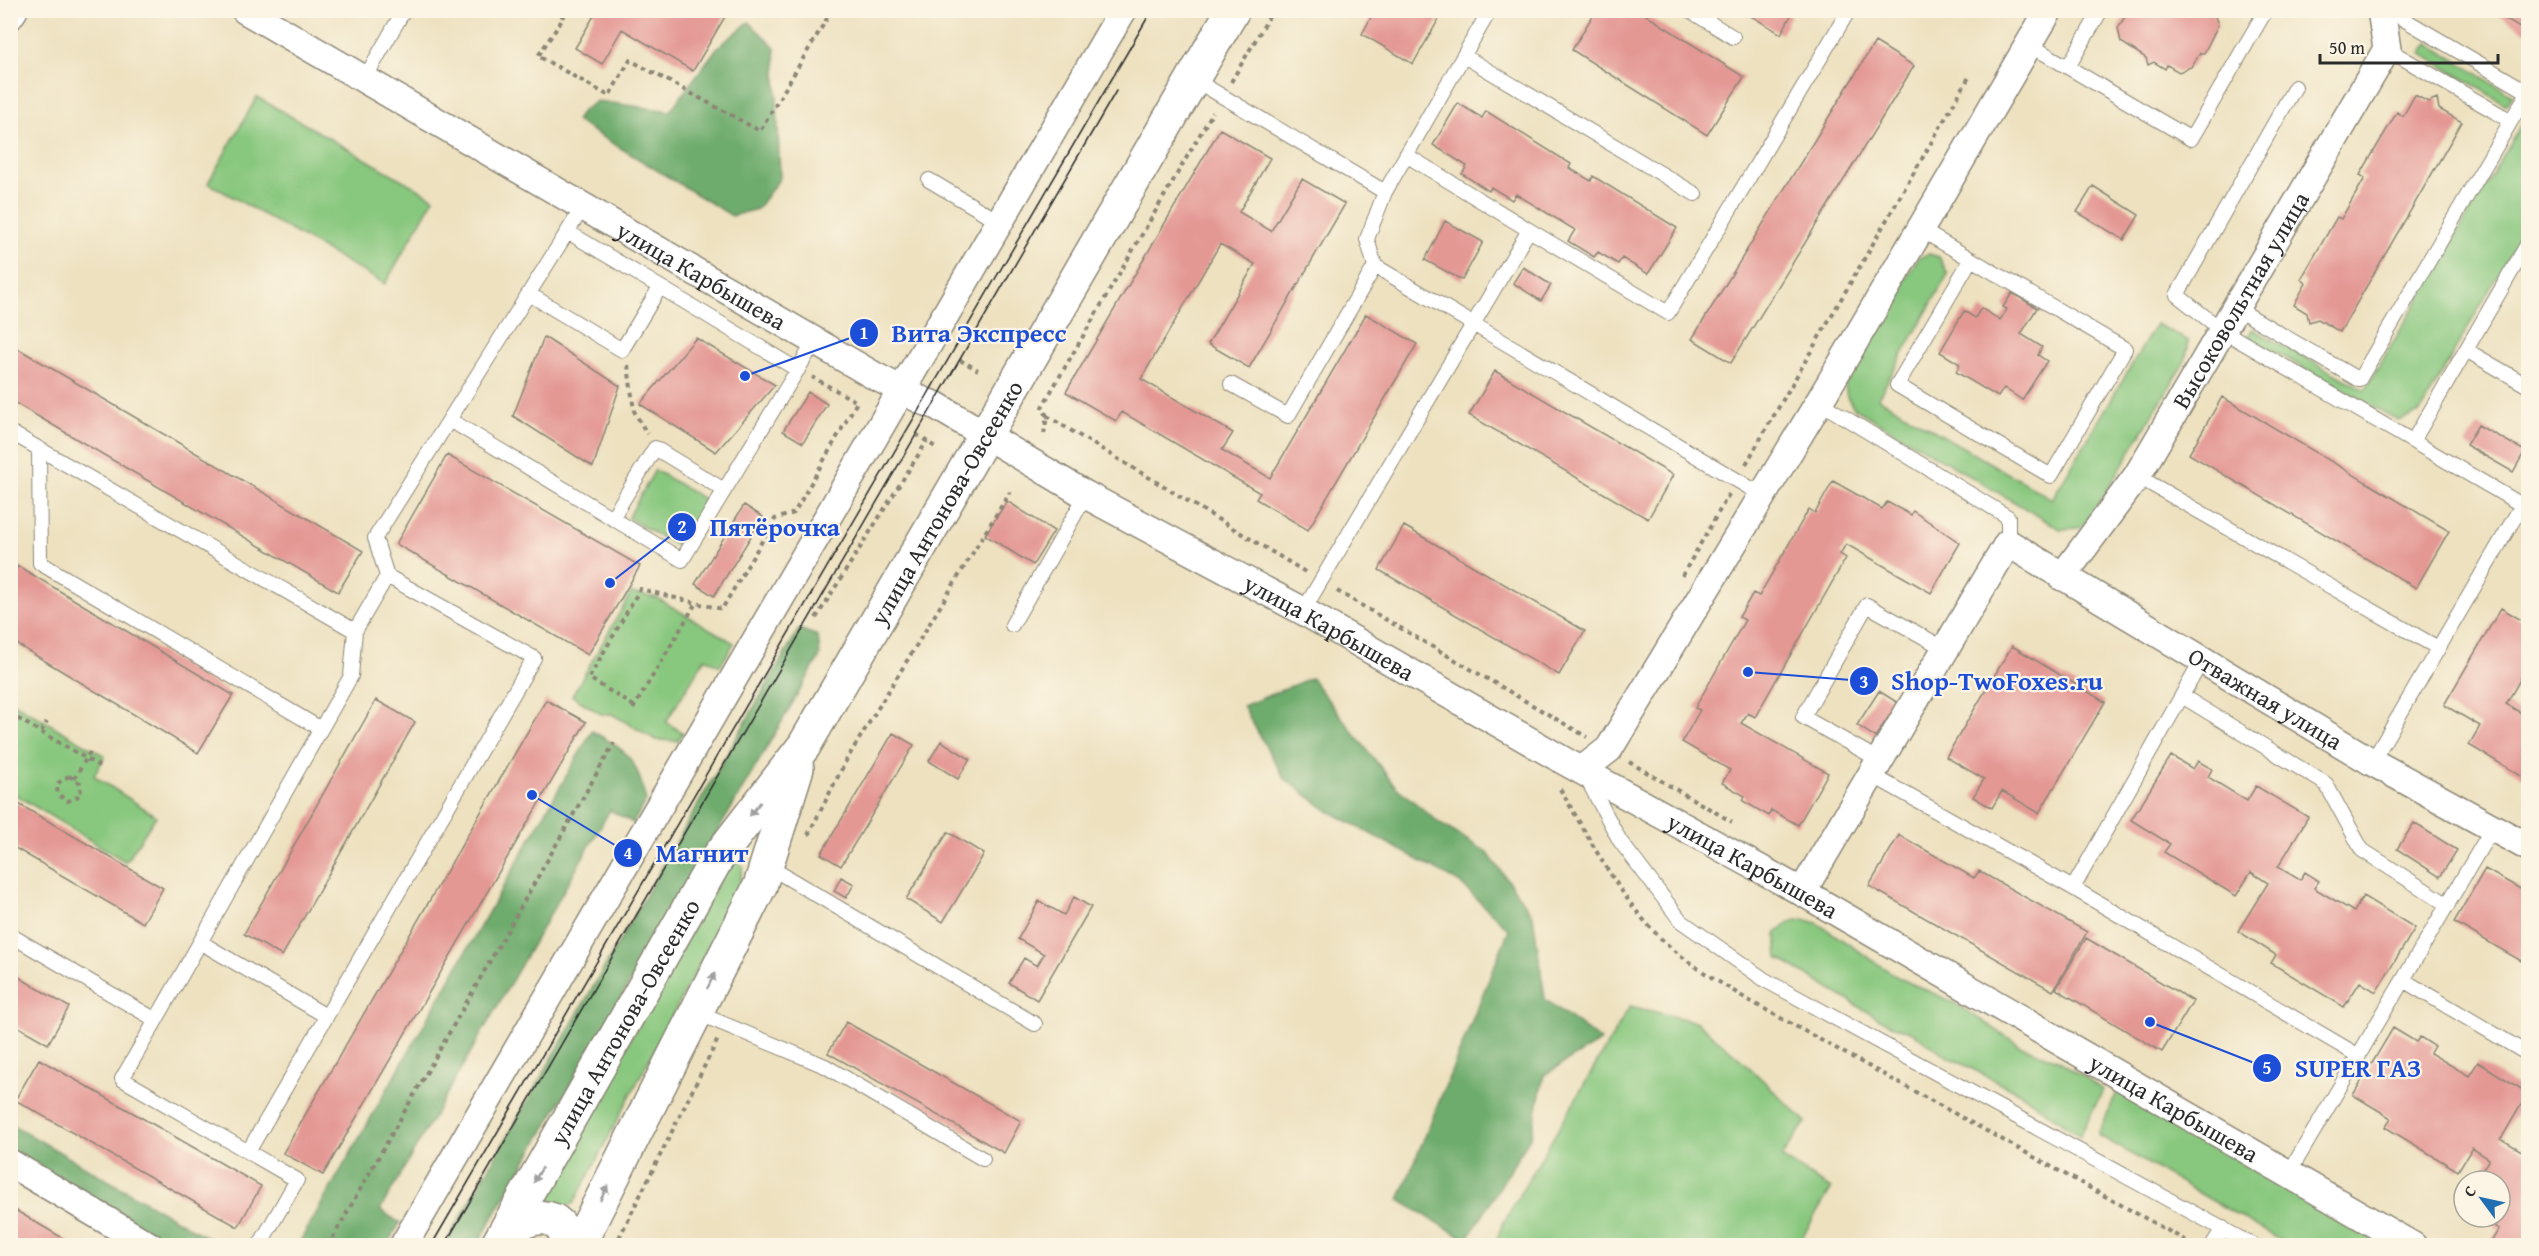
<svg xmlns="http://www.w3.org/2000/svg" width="2539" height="1256" viewBox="0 0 2539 1256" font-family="'Gentium Book Plus',serif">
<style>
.green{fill:#88c77e;stroke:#5a7954;stroke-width:1.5}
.forest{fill:#6eac6d;stroke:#4c6c4c;stroke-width:1.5}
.building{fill:#e49894}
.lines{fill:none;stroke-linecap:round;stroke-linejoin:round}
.service-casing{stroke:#8c8676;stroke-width:16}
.minor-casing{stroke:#8c8676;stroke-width:30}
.secondary-casing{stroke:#8c8676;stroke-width:36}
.path{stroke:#8c8676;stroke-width:4;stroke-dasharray:4.5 4.5;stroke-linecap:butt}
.service{stroke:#fff;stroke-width:14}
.minor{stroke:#fff;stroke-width:27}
.secondary{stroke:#fff;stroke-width:33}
.tram{stroke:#2b2b2b;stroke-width:1.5}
.oneway{fill:#a0a0a0}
.labels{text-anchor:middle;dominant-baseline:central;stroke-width:4.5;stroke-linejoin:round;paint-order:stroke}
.street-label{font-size:24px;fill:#2b2b2b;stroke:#fcf5e5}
.leader{fill:none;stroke:#1d4ed8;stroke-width:2}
.callout-dot{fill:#1d4ed8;stroke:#fcf5e5;stroke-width:2}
.mark-label{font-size:18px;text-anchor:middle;font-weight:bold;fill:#fff}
.callout-label{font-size:26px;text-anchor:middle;font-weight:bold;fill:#1d4ed8;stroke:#fcf5e5;stroke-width:4.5;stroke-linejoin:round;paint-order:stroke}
</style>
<rect width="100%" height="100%" fill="#fcf5e5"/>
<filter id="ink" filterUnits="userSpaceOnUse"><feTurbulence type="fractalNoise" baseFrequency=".0167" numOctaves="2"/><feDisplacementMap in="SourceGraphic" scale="12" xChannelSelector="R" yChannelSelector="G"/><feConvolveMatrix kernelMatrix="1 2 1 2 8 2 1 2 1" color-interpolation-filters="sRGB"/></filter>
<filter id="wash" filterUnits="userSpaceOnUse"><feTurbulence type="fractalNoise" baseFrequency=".008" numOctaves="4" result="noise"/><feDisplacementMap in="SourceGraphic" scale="24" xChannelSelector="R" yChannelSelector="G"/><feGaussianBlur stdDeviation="1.35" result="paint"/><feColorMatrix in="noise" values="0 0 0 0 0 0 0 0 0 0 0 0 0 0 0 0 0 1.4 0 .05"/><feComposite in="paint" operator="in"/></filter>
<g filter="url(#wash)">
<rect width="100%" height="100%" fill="#ede1c0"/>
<path class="green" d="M 2428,43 L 2512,95 L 2506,105 L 2421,53 Z
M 257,97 L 434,198 L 385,284 L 208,183 Z
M 2528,114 L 2528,222 L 2420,412 L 2399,421 L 2248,337 L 2252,329 L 2365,390 Z
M 1929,254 L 1939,257 L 1948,274 L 1878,398 L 2052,499 L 2156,324 L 2189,341 L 2185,361 L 2091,517 L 2080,528 L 2060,529 L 1854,408 L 1847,397 L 1845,385 L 1918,258 Z
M 655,470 L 707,501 L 680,548 L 628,518 Z
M 631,593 L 657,598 L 734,643 L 720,666 L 705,658 L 666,722 L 683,733 L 678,741 L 656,740 L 612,714 L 601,714 L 572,696 Z
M 10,701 L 105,756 L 94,776 L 156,816 L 126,862 L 11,792 Z
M 737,861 L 743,866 L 739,888 L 574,1203 L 562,1209 L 549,1201 L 546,1189 L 729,864 Z
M 1803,919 L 1817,923 L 1899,978 L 1953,1002 L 2021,1046 L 2058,1060 L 2103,1090 L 2080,1136 L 2020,1093 L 1947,1056 L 1913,1033 L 1888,1024 L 1778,958 L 1776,934 L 1789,922 Z
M 1630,1006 L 1697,1022 L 1746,1064 L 1806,1122 L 1781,1157 L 1831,1189 L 1801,1239 L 1811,1245 L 1495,1245 L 1502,1225 Z
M 2118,1090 L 2386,1245 L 2289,1245 L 2098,1135 Z"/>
<path class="forest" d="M 749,22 L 775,47 L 780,178 L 757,209 L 732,216 L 576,121 L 582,111 L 597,101 L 670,111 L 717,48 Z
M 799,629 L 818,636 L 820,656 L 477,1245 L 444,1246 Z
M 1311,678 L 1396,787 L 1442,825 L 1487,852 L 1533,915 L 1545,999 L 1601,1041 L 1544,1075 L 1531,1136 L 1467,1240 L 1399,1200 L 1509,930 L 1459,882 L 1327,810 L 1284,778 L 1243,706 Z
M 592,731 C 629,752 637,759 646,801 L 633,823 L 610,810 L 380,1210 L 400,1223 L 387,1245 L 298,1245 Z
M 11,1124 L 220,1245 L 161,1245 L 11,1157 Z"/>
<g id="blocks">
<path class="building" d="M 589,10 L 729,10 L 693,71 L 622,29 L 602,64 L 575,48 L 595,14 Z
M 1375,10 L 1444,10 L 1413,64 L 1362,34 Z
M 1596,10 L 1638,10 L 1744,77 L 1707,135 L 1572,50 Z
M 1741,10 L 1794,10 L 1781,34 Z
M 2129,10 L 2213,10 L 2218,25 L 2204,53 L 2200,53 L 2191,67 L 2179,72 L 2167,65 L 2165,69 L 2154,62 L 2148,65 L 2146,58 L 2121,42 L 2118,28 Z
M 2490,10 L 2528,10 L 2528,33 Z
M 1875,42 L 1914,66 L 1731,363 L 1692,339 Z
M 2415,95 L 2428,102 L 2437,98 L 2439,109 L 2462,122 L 2340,332 L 2318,319 L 2309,322 L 2307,313 L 2294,305 L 2306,283 L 2301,279 L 2337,217 L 2341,219 L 2365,178 L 2360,175 L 2397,112 L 2403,116 Z
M 1458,103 L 1482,118 L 1486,111 L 1571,164 L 1569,168 L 1591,181 L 1593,176 L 1677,228 L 1648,274 L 1622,258 L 1618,264 L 1598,252 L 1594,257 L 1568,241 L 1575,230 L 1516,194 L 1512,200 L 1491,187 L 1489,191 L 1462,174 L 1467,166 L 1433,145 Z
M 1220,129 L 1270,158 L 1239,212 L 1271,231 L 1302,179 L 1345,204 L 1249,368 L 1208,344 L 1255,264 L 1220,244 L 1141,379 L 1233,433 L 1222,450 L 1270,478 L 1366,314 L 1417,344 L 1308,530 L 1256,499 L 1260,493 L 1122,412 L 1116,421 L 1066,392 Z
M 2093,186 L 2139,215 L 2124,240 L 2077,212 Z
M 1445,221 L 1483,242 L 1462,280 L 1425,260 Z
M 1523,267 L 1551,285 L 1541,301 L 1513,283 Z
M 2012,293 L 2037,308 L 2021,334 L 2042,347 L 2038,355 L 2047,361 L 2022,400 L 2004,388 L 1998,397 L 1956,372 L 1960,364 L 1940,352 L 1964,311 L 1975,318 L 1981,308 L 2000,320 L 2007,309 L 2003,307 Z
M 544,337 L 620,386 L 593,467 L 513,416 Z
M 696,338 L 775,385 L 716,452 L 640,404 Z
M 10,344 L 363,551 L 338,592 L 10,400 Z
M 1495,371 L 1673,475 L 1648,519 L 1469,415 Z
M 808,392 L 827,404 L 803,443 L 783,431 Z
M 2222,397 L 2449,531 L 2416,588 L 2189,454 Z
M 2478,425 L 2525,451 L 2513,472 L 2466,445 Z
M 447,455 L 640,566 L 588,655 L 396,544 Z
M 1833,481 L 1882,509 L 1887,502 L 1911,515 L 1913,511 L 1960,543 L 1931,593 L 1846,544 L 1840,554 L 1846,558 L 1755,717 L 1748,713 L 1741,723 L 1828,773 L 1798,825 L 1771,810 L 1769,816 L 1743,801 L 1745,796 L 1722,783 L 1730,770 L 1682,742 L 1700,710 L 1695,708 L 1745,620 L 1739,617 L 1753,593 L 1759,596 L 1809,509 L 1815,513 Z
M 1007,501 L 1054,531 L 1033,565 L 985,535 Z
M 744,505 L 763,517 L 714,596 L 695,584 Z
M 1404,526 L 1585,631 L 1559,675 L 1379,570 Z
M 18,566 L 233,695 L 198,753 L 10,640 L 10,578 Z
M 2501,608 L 2528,624 L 2528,666 L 2506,704 L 2528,717 L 2528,780 L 2469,745 L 2480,726 L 2444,705 Z
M 2012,646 L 2105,702 L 2039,813 L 2002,791 L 1992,808 L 1973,797 L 1984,779 L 1946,757 Z
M 1879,691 L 1898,703 L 1875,737 L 1857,725 Z
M 376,700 L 415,722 L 282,956 L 244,934 Z
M 546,700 L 586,722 L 323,1175 L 283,1153 Z
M 893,733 L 914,745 L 841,866 L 821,854 Z
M 941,741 L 970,759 L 958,779 L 929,761 Z
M 2171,756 L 2193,769 L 2198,761 L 2212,769 L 2208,777 L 2247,801 L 2256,786 L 2308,817 L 2278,867 L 2300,880 L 2305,872 L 2319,881 L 2314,888 L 2354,912 L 2363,896 L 2415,928 L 2376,992 L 2360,982 L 2344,1007 L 2271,963 L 2276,955 L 2238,931 L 2268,883 L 2251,872 L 2236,896 L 2164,852 L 2170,844 L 2131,820 Z
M 10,799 L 163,888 L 143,923 L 10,845 Z
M 2414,823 L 2457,850 L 2440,877 L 2397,849 Z
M 948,832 L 984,854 L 943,922 L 906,899 Z
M 1899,835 L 1974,878 L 1979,871 L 2087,932 L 2053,991 L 1869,886 Z
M 2485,869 L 2524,891 L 2528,887 L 2528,965 L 2454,922 Z
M 841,877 L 854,884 L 846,898 L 834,891 Z
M 1074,897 L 1091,907 L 1037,1000 L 1009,983 L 1024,958 L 1037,966 L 1044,954 L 1018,939 L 1039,901 L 1064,915 Z
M 2086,938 L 2193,1001 L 2162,1052 L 2056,989 Z
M 10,972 L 69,1007 L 48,1044 L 10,1022 Z
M 846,1022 L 1021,1121 L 1004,1153 L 828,1053 Z
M 2393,1028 L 2416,1042 L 2420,1037 L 2434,1046 L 2430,1053 L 2469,1076 L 2478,1062 L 2528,1093 L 2501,1139 L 2525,1153 L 2528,1147 L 2528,1246 L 2497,1246 L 2491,1242 L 2499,1229 L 2479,1217 L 2500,1217 L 2500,1181 L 2476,1181 L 2489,1159 L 2472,1148 L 2458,1171 L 2385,1127 L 2391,1118 L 2353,1095 Z
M 39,1059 L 261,1186 L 238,1227 L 15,1100 Z
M 10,1207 L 76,1246 L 10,1246 Z"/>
</g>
</g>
<g filter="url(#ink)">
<use href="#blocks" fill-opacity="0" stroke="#8c8676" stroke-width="1.5"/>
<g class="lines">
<g class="service-casing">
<path id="service" d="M 1689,10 L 1733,37
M 2388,10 L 2528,92
M 2030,45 L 2191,139 L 2266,10
M 2387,49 L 2511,121
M 1464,56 L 1695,194
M 2068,67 L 2101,10
M 1193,79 L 1385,192 L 1490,10
M 364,80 L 404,10
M 2295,87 L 2177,295 L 2223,331 L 2522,505 L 2372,762
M 1406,155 L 1529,230
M 929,180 L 1000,222
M 1385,192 L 1367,239 L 1375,266 L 1762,495
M 1921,230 L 2125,349 L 2051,476 L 1897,385 L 1971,259
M 660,287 L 798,370
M 529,294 L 622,350 L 660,287 L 568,232
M 2236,308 L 2359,380 L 2528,92
M 2466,350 L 2528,243
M 1231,384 L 1288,416 L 1375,266
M 1819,402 L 2008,517 L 2008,543
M 450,420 L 612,518
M 10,432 L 355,631 L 387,576 L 534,658 L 248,1152
M 2413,441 L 2466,350 L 2528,386
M 39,449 L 40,563 L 321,729
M 2137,476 L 2438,648
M 724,490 L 655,448 L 612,518 L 682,560 L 815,341
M 387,576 L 375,538 L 583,207
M 1303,611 L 1529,230 L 1668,313 L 1849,10
M 1012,625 L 1086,495
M 2182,696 L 2326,784 L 2362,850 L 2448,905
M 1879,760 L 1803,717 L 1867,605 L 1945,649
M 1870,774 L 2073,888 L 2201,662
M 1586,777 L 1620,841 L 1681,921 L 1765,980 L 2254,1246
M 2493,827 L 2403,980 L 2528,1054
M 766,865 L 1035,1024
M 2073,888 L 2359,1056
M 10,935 L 156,1020 L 122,1079 L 297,1180 L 259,1246
M 200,942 L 326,1016
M 695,1012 L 825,1066 L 983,1159
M 156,1020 L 351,676 L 355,631
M 2289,1173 L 2403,980
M 2212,1246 L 2223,1228"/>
</g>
<g class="minor-casing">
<g id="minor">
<path id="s1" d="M 245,10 L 873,375 L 923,401 L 935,405 L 1086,495 L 1303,611 L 1566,762 L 1802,892 L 2413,1246"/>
<path d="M 10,16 L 14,10"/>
<path id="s2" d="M 2062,577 L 2137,476 L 2387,49 L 2381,10"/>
<path d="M 1582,770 L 1609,749 L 1819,402 L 2049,10"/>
<path id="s3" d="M 1802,892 L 2008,543 L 2372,762 L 2528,847"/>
<path d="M 10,1163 L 150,1246"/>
<path d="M 403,1246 L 1123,10"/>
</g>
</g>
<g class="secondary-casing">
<g id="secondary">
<path d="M 505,1233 C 527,1215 563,1206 568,1246"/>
<path id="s4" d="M 497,1246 L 716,860 L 804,746 L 1233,10"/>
<path d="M 578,1246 L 760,886 L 797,768"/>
</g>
</g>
<path class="path" d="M 553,10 L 564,17 L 538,56 L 609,96 L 630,60 L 760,131 L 832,10
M 1231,82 L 1273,10
M 960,360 L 978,370
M 628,365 L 634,411 L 647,434
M 1047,416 L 1307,573
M 916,434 L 935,447
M 1044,434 L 1047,416 L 1042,407 L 1213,112
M 1746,464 L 1969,77
M 1682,576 L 1729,494
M 1337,591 L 1587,737
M 816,618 L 927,441
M 634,706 L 589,678 L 640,589 L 696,603
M 633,709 L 696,603 L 722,609 L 775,519 L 794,513 L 857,402 L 812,377
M 10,714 L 99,766
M 41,732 L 47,722
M 1629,762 L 1732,822
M 69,776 L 80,783 L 81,795 L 68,801 L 57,794 L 58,783 Z
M 74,779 L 92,749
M 1560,789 C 1592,842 1622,904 1669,946 C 1693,967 1721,983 1748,1000 L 2194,1245
M 808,835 L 847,759 L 1010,492
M 328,1246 L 614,743
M 615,1246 L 718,1039"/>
<use href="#service" class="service"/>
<use href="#minor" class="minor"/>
<use href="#secondary" class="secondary"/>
<path class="tram" d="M 431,1246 L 1152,10
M 444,1246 L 1116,91"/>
</g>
<defs><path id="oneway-solid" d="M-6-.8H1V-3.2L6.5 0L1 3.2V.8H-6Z" transform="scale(1.5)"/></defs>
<g class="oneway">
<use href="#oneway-solid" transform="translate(755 809) rotate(128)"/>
<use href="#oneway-solid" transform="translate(711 981) rotate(-63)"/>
<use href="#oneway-solid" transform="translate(538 1175) rotate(119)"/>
<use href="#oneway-solid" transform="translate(604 1193) rotate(-64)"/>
</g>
</g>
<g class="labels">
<g class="street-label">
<text stroke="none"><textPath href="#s1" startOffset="528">улица Карбышева</textPath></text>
<text stroke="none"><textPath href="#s2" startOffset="330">Высоковольтная улица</textPath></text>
<text stroke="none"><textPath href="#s4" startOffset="870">улица Антонова-Овсеенко</textPath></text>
<text stroke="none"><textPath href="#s1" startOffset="1248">улица Карбышева</textPath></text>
<text stroke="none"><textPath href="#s3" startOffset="706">Отважная улица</textPath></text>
<text stroke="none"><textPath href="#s1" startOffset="1734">улица Карбышева</textPath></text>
<text stroke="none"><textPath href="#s4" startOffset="258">улица Антонова-Овсеенко</textPath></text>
<text stroke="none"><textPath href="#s1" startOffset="2220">улица Карбышева</textPath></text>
</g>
</g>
<path class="leader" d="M745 376L864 333M610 583L682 527M1748 672L1864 681M532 795L628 853M2150 1022L2267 1068"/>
<g class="callout-dot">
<circle cx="745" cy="376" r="6"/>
<circle cx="610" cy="583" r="6"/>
<circle cx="1748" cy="672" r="6"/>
<circle cx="532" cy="795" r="6"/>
<circle cx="2150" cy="1022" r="6"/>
<circle cx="864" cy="333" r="15"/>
<circle cx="682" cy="527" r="15"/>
<circle cx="1864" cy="681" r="15"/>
<circle cx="628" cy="853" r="15"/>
<circle cx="2267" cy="1068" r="15"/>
</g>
<g class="mark-label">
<text x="864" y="339">1</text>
<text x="682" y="533">2</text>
<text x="1864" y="688">3</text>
<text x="628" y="859">4</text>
<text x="2267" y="1074">5</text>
</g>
<g class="callout-label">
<text x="979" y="342">Вита Экспресс</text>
<text x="775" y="536">Пятёрочка</text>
<text x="1997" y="690">Shop-TwoFoxes.ru</text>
<text x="702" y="862">Магнит</text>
<text x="2358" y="1077">SUPER ГАЗ</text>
</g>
<rect width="2539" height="1256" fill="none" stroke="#fcf5e5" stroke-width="36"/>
<g transform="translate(2482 1199) rotate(303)"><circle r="28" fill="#fcf5e5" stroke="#a8a49b" stroke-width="1.5"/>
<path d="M0-4.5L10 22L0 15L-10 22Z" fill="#1f6fb2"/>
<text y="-9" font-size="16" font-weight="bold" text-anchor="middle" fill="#2b2b2b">С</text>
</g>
<path d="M2320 54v9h178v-9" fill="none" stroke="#2b2b2b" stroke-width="3"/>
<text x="2329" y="54" font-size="18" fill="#2b2b2b" stroke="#fcf5e5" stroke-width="4.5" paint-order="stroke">50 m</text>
</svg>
